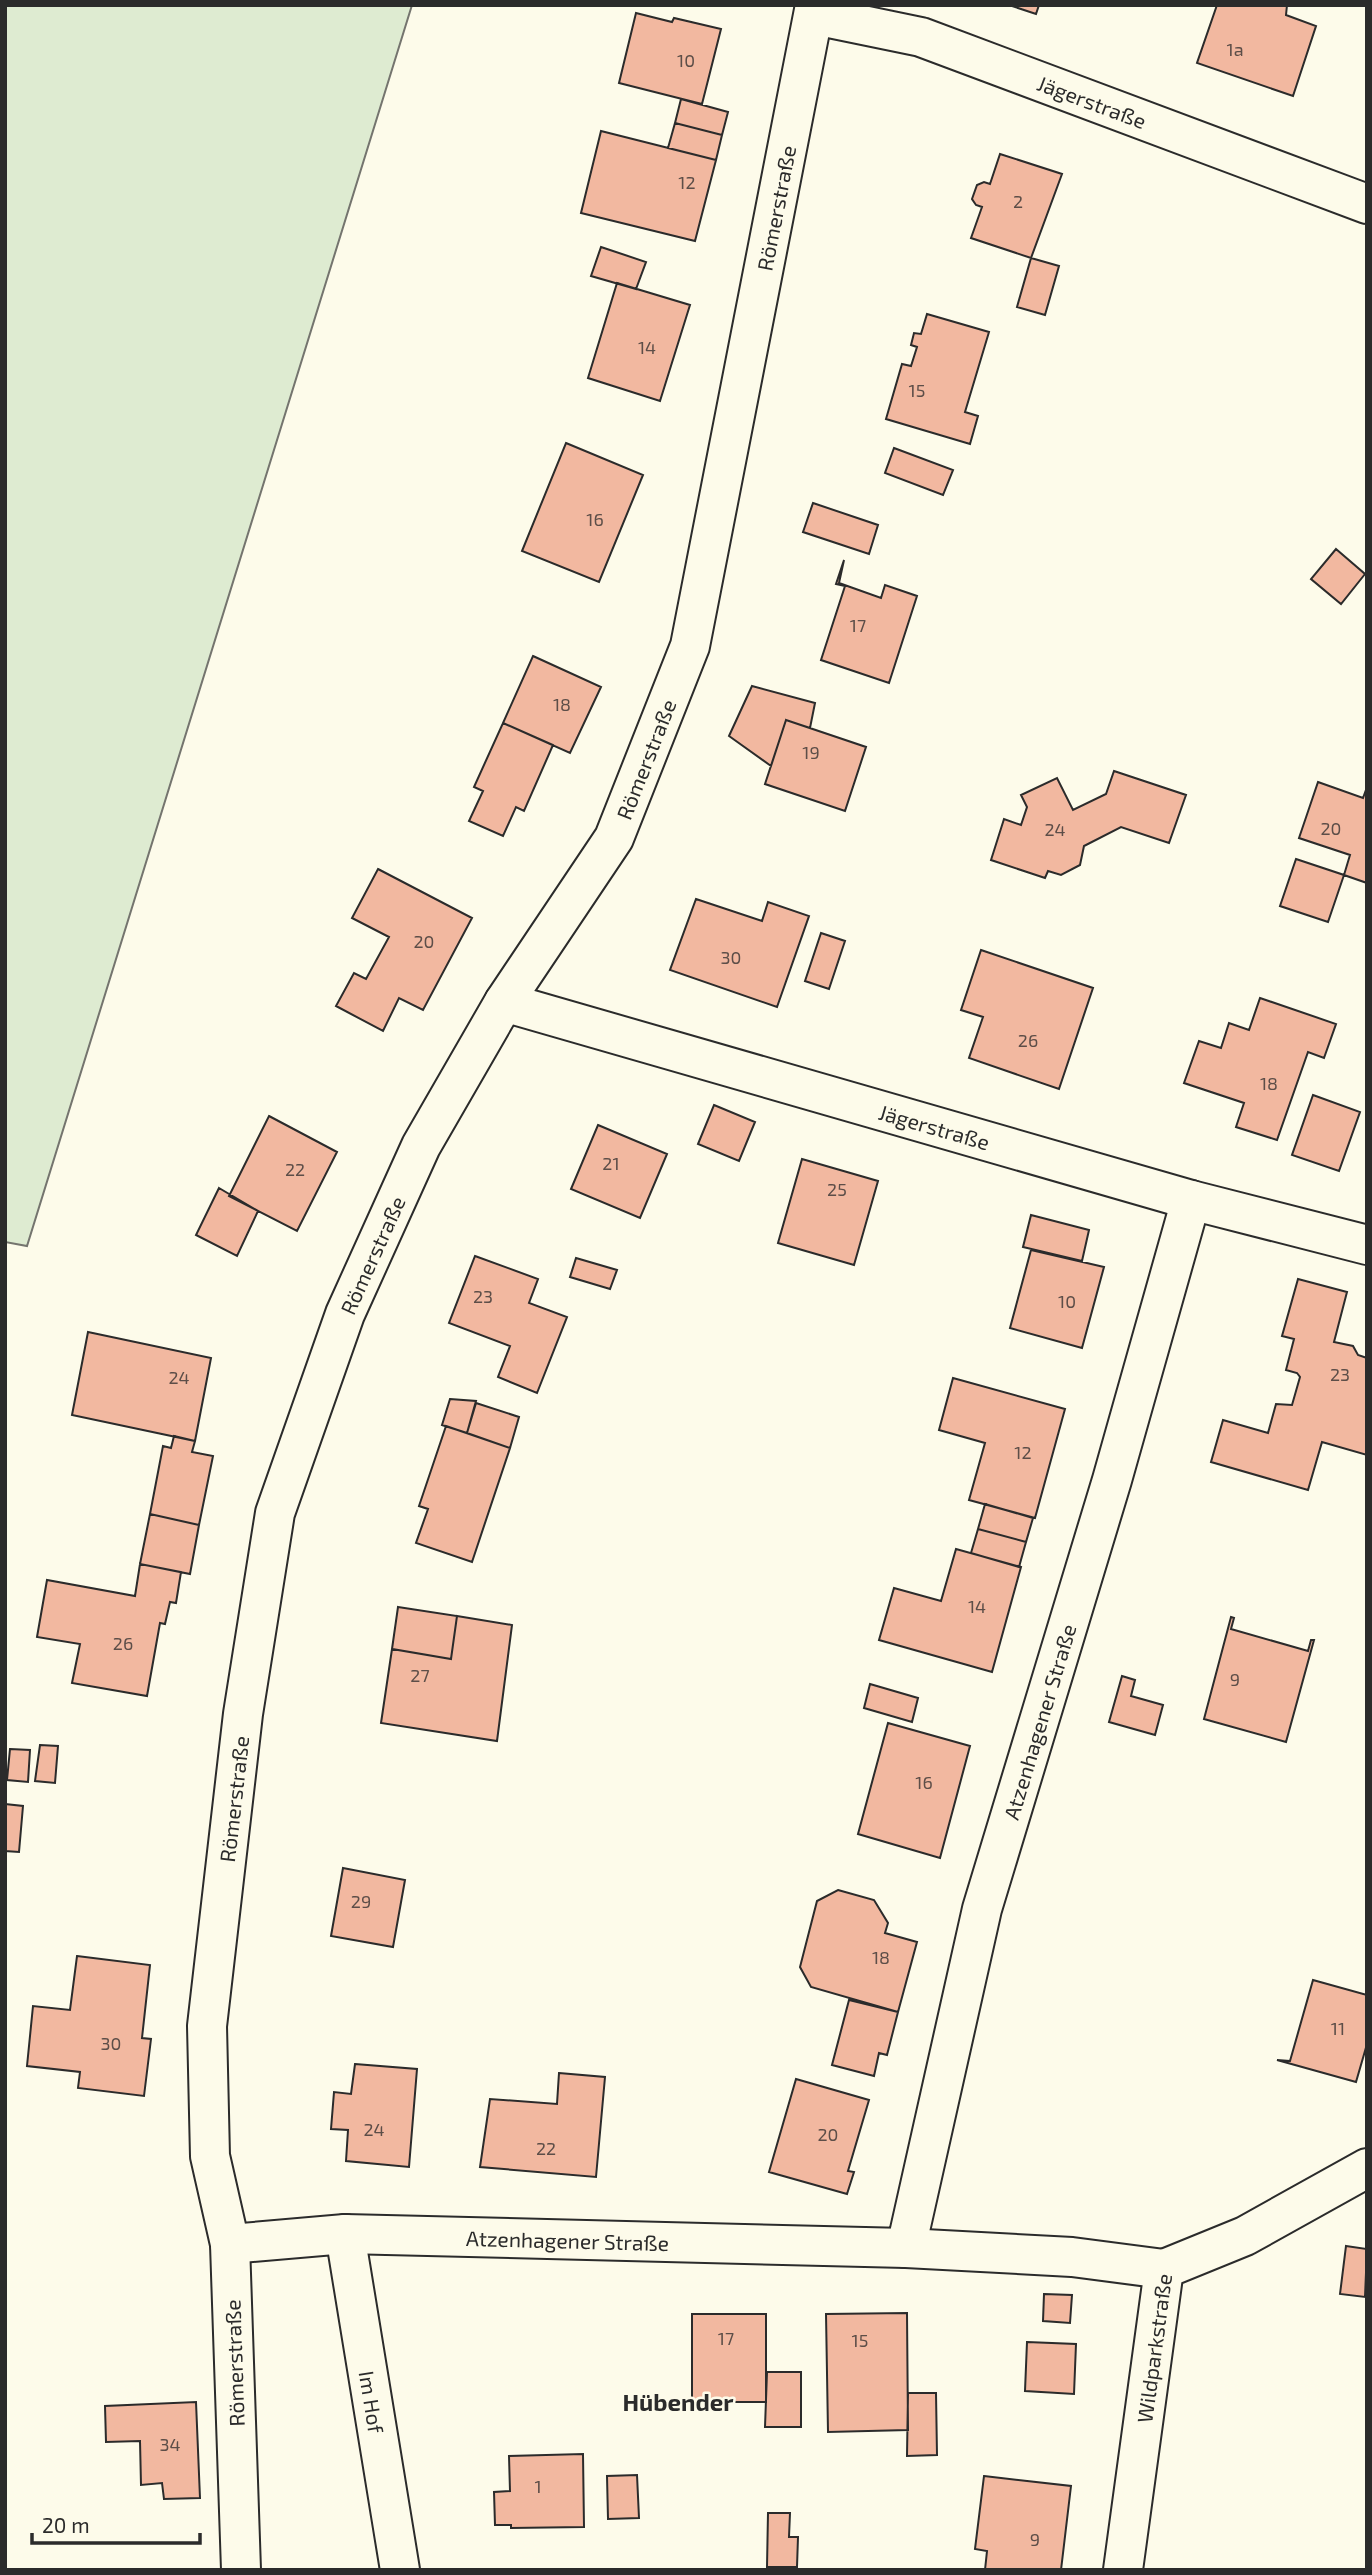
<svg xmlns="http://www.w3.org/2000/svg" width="1372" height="2575" viewBox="0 0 1372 2575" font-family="'Exo 2',sans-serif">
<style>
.green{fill:#deebd1;stroke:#74746e;stroke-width:2}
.building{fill:#f2b8a0;stroke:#2b2b2b;stroke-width:2}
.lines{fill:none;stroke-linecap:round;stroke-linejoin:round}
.minor-casing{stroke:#2b2b2b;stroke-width:42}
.minor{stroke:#fdfbea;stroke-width:38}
.labels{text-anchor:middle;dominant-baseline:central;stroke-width:5;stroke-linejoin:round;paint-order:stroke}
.number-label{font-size:18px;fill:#5d4e48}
.street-label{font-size:21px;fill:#2b2b2b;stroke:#fdfbea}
.quarter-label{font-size:24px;font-weight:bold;fill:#2b2b2b;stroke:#fdfbea}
</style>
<rect width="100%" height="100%" fill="#fdfbea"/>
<path class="green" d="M 5,5 L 412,5 L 27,1246 L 5,1242 Z"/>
<path class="building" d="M 1009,5 L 1039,5 L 1036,14 Z
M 1217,5 L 1287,5 L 1286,15 L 1316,26 L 1293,96 L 1197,63 Z
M 636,13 L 672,22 L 674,18 L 721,29 L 702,104 L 619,83 Z
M 681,99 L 728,112 L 722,135 L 675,123 Z
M 675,123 L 722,135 L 716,160 L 668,148 Z
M 601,131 L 716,160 L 695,241 L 581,213 Z
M 1000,154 L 1062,174 L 1031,258 L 971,238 L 982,207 L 976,205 L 972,199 L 977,185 L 984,182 L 990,184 Z
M 601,247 L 646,262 L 636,289 L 591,276 Z
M 1031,258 L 1059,266 L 1045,315 L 1017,307 Z
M 617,283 L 690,305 L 660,401 L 588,378 Z
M 927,314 L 989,332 L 965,412 L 978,416 L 970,444 L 886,419 L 902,364 L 911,366 L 917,347 L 911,345 L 914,333 L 921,334 Z
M 566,443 L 643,475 L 599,582 L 522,551 Z
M 894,448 L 953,470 L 943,495 L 885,473 Z
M 813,503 L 878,525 L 869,554 L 803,532 Z
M 1336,549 L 1365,574 L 1341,604 L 1311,579 Z
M 844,560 L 839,583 L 881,598 L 885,585 L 917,596 L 889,683 L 821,660 L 845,586 L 836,584 Z
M 533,656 L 601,687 L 570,753 L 503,723 Z
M 752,686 L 815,703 L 810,728 L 786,720 L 771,766 L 729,736 Z
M 786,720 L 866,747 L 845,811 L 765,784 Z
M 503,723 L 553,745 L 524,811 L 516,807 L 503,836 L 469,821 L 483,791 L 474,787 Z
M 1114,771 L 1186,795 L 1169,843 L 1121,827 L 1084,846 L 1080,865 L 1061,875 L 1048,871 L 1045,878 L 991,860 L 1004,819 L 1021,825 L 1027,807 L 1021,795 L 1057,778 L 1073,810 L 1106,794 Z
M 1318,782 L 1363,798 L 1367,787 L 1367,883 L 1344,875 L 1350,855 L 1299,838 Z
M 1296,859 L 1344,875 L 1328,922 L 1280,906 Z
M 378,869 L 472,918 L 423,1010 L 399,998 L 383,1031 L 336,1006 L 354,973 L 366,979 L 389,937 L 352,918 Z
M 696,899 L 762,921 L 768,902 L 809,916 L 777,1007 L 670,970 Z
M 821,933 L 845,941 L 829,989 L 805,981 Z
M 981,950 L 1093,988 L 1059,1089 L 969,1058 L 983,1017 L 961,1010 Z
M 1260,998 L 1336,1024 L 1324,1058 L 1308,1052 L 1277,1140 L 1236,1127 L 1244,1103 L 1184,1083 L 1199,1041 L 1221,1048 L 1229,1023 L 1249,1030 Z
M 1313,1095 L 1360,1112 L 1339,1171 L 1292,1155 Z
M 714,1105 L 755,1122 L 739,1161 L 698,1144 Z
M 269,1116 L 337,1152 L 297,1231 L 229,1196 Z
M 598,1125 L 667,1154 L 640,1218 L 571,1189 Z
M 802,1159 L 878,1181 L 854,1265 L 778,1243 Z
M 219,1188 L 258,1211 L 237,1256 L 196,1235 Z
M 1031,1215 L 1089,1230 L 1082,1261 L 1023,1247 Z
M 1031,1250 L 1104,1267 L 1082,1348 L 1010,1328 Z
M 475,1256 L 538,1279 L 529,1303 L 567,1317 L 537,1393 L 498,1377 L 510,1346 L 449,1323 Z
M 576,1258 L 617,1270 L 610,1289 L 570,1277 Z
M 1298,1279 L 1347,1292 L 1334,1342 L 1353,1346 L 1358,1355 L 1367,1358 L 1367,1455 L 1322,1442 L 1308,1490 L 1211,1462 L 1223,1420 L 1268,1433 L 1276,1404 L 1292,1405 L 1300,1377 L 1297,1373 L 1286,1370 L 1294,1339 L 1282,1336 Z
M 88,1332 L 211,1358 L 195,1441 L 72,1415 Z
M 953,1378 L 1065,1409 L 1035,1518 L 969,1500 L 985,1443 L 939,1430 Z
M 450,1399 L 476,1401 L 467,1433 L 442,1425 Z
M 476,1403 L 519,1417 L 510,1448 L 467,1433 Z
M 446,1426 L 510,1448 L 472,1562 L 416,1543 L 428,1509 L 419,1506 Z
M 174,1436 L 195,1441 L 192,1452 L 213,1456 L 199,1525 L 150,1514 L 163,1446 L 171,1448 Z
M 985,1504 L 1033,1518 L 1026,1542 L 978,1529 Z
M 150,1514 L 199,1525 L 190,1574 L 140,1564 Z
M 978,1529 L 1026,1542 L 1019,1567 L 971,1553 Z
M 956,1549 L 1021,1567 L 992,1672 L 879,1640 L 894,1588 L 941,1601 Z
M 140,1564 L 181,1572 L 176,1603 L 170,1602 L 165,1624 L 160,1623 L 147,1696 L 72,1683 L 80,1644 L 37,1637 L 47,1580 L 135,1596 Z
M 398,1607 L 457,1616 L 451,1659 L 392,1649 Z
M 457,1616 L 512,1625 L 497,1741 L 381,1723 L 392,1649 L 451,1659 Z
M 1231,1617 L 1234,1618 L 1231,1629 L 1308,1651 L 1311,1640 L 1314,1640 L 1286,1742 L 1204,1719 Z
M 1122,1676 L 1135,1680 L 1131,1696 L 1163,1705 L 1155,1735 L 1109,1722 Z
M 870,1684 L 918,1698 L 912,1722 L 864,1708 Z
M 888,1723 L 970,1746 L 940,1858 L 858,1834 Z
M 40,1745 L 58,1746 L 55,1783 L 35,1781 Z
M 10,1749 L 30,1750 L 28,1782 L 7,1780 Z
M 5,1804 L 23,1806 L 19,1852 L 5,1851 Z
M 343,1868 L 405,1880 L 393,1947 L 331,1936 Z
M 838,1890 L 874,1900 L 888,1923 L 885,1933 L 917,1942 L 898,2012 L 811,1987 L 800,1967 L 817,1901 Z
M 77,1956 L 150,1965 L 142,2038 L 151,2039 L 144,2096 L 78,2088 L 80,2072 L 27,2066 L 33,2006 L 70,2010 Z
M 1313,1980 L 1367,1995 L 1367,2044 L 1356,2082 L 1277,2060 L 1290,2061 Z
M 849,2000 L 898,2012 L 887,2055 L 879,2053 L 874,2076 L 832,2065 Z
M 355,2064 L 417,2069 L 409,2167 L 346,2161 L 348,2130 L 331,2129 L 334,2092 L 351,2094 Z
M 559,2073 L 605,2077 L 596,2177 L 480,2167 L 490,2099 L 557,2104 Z
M 796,2079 L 869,2100 L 848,2171 L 854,2172 L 847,2194 L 769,2172 Z
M 1346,2246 L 1367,2249 L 1365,2297 L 1340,2294 Z
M 1044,2294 L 1072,2295 L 1070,2323 L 1043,2321 Z
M 907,2313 L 908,2430 L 828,2432 L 826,2314 Z
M 692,2314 L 766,2314 L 766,2402 L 692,2402 Z
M 1027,2342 L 1076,2344 L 1074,2394 L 1025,2391 Z
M 767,2372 L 801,2372 L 801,2427 L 765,2427 Z
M 908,2393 L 936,2393 L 937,2455 L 907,2456 Z
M 196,2402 L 200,2498 L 164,2499 L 162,2483 L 141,2485 L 140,2441 L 106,2442 L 105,2406 Z
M 583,2454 L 584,2527 L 511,2528 L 511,2525 L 495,2525 L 494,2492 L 510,2491 L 509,2456 Z
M 637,2475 L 639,2518 L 608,2519 L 607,2476 Z
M 984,2476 L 1071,2486 L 1061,2570 L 985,2570 L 987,2551 L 975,2549 Z
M 768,2513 L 790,2513 L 789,2537 L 798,2537 L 797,2567 L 767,2567 Z"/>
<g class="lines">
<g class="minor-casing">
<g id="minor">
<path id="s1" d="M 814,15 L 921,37 L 1367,204"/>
<path id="s2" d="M 504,1002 L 1191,1200 L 1367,1245"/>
<path id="s3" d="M 345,2234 L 400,2570"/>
<path id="s4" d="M 230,2244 L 345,2234 L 906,2248 L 982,1909 L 1112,1480 L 1191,1200"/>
<path d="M 906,2248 L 1072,2257 L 1164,2269"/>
<path id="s5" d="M 241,2570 L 230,2244 L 210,2156 L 207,2026 L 243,1714 L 275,1513 L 345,1314 L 421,1146 L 504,1002 L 614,838 L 690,646 L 815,5"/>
<path id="s6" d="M 1123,2570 L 1164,2269 L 1245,2236 L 1367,2168"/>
</g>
</g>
<use href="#minor" class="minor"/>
</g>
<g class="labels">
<g class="number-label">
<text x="1235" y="49">1a</text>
<text x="686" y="60">10</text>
<text x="687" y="182">12</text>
<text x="1018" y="201">2</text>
<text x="647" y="347">14</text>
<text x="917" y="390">15</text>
<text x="595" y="519">16</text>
<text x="858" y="625">17</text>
<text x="562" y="704">18</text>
<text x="811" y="752">19</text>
<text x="1331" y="828">20</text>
<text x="1055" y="829">24</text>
<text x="424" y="941">20</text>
<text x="731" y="957">30</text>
<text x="1028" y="1040">26</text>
<text x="1269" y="1083">18</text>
<text x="611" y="1163">21</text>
<text x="295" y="1169">22</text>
<text x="837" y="1189">25</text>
<text x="483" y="1296">23</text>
<text x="1067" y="1301">10</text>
<text x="1340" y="1374">23</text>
<text x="179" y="1377">24</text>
<text x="1023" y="1452">12</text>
<text x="977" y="1606">14</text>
<text x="123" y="1643">26</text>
<text x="420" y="1675">27</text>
<text x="1235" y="1679">9</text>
<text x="924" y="1782">16</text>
<text x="361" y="1901">29</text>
<text x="881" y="1957">18</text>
<text x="1338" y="2028">11</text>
<text x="111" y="2043">30</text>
<text x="374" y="2129">24</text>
<text x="828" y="2134">20</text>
<text x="546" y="2148">22</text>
<text x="726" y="2338">17</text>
<text x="860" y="2340">15</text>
<text x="170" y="2444">34</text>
<text x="538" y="2486">1</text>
<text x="1035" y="2539">9</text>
</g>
<g class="street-label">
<text stroke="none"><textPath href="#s1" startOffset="292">Jägerstraße</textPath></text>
<text stroke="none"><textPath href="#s5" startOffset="2476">Römerstraße</textPath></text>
<text stroke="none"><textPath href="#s5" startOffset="1908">Römerstraße</textPath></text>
<text stroke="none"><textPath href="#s2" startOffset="448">Jägerstraße</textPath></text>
<text stroke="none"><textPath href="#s5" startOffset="1340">Römerstraße</textPath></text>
<text stroke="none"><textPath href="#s4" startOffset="1220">Atzenhagener Straße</textPath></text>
<text stroke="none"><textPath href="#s5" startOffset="775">Römerstraße</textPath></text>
<text stroke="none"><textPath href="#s4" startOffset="338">Atzenhagener Straße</textPath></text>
<text stroke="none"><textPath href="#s6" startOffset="224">Wildparkstraße</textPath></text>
<text transform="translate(234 2363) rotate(-92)">Römerstraße</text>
<text stroke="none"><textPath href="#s3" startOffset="170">Im Hof</textPath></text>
</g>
<g class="quarter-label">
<text x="678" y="2401">Hübender</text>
</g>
</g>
<rect width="1372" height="2575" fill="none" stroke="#2b2b2b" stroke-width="14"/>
<path d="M32 2533v10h168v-10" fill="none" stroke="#2b2b2b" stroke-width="3.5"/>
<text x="42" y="2533" font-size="21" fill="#2b2b2b" stroke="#fdfbea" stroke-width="5" paint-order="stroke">20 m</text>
</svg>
